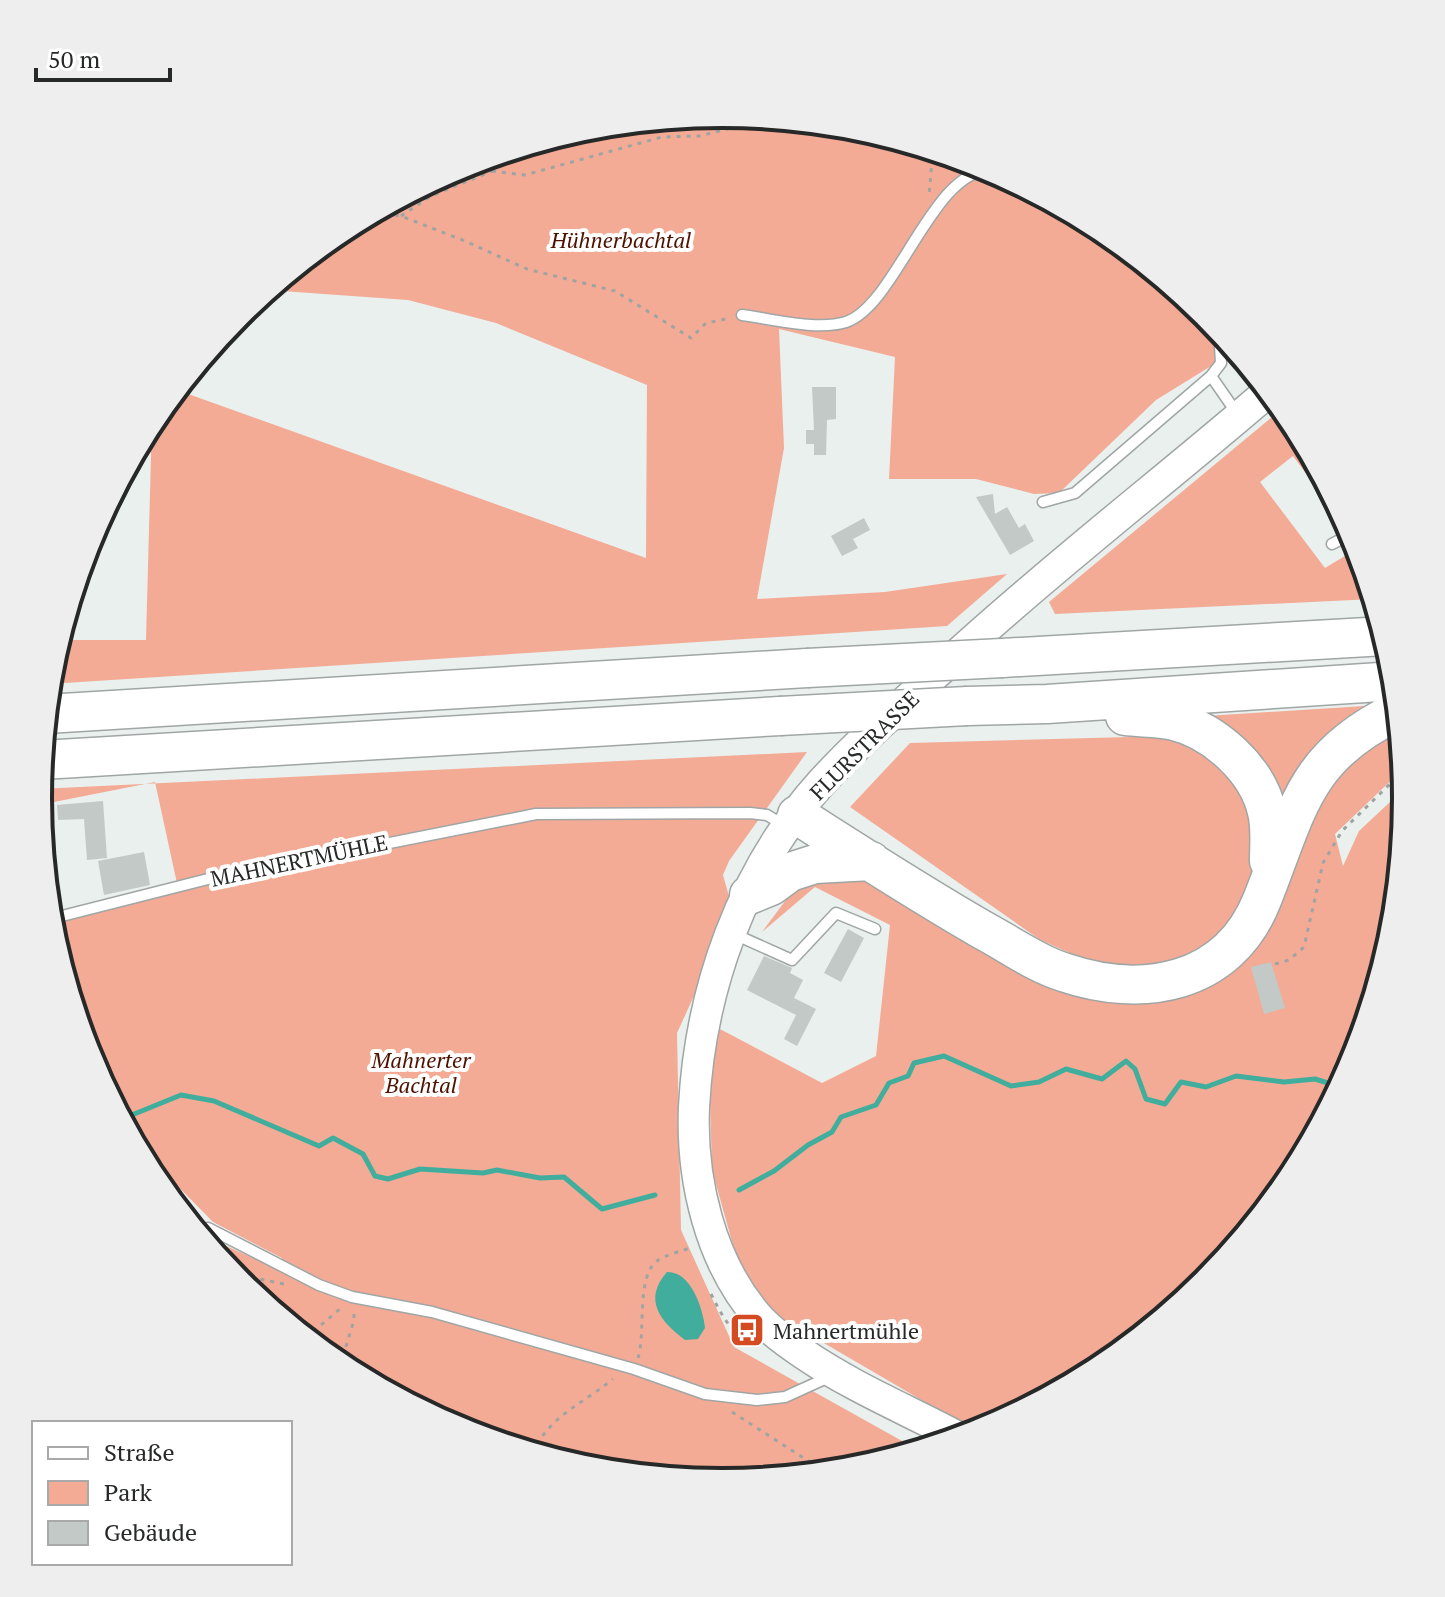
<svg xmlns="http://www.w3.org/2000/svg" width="1445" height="1597" viewBox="0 0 1445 1597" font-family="'PT Serif',serif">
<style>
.green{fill:#f3ab96}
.water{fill:#41ae9d}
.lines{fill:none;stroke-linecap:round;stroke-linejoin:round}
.stream{stroke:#41ae9d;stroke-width:5}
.building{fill:#c2c9c7}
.service-casing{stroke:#a0a6a5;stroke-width:13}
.secondary-casing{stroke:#a0a6a5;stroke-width:33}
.motorway-casing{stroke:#a0a6a5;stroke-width:41}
.path{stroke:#9fa4a3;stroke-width:3;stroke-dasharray:4 6;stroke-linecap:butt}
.service{stroke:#fff;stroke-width:10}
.secondary{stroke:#fff;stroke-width:30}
.motorway{stroke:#fff;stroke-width:38}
.motorway-bridge-casing{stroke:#a0a6a5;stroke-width:41;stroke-linecap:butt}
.motorway-bridge{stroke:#fff;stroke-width:38}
.labels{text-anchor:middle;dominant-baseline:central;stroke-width:8;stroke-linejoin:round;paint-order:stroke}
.park-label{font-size:22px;font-style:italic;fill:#4e1100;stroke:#fff}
.street-label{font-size:22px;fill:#272928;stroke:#fff}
.poi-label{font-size:22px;fill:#272928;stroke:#fff;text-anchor:start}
.rim{fill:none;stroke:#272928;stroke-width:4}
</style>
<rect width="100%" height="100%" fill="#e9f0ee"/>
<path class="green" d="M 723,114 L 856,127 L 985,166 L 1103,230 L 1207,315 L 1227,339 L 1229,355 L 1156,400 L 1059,493 L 1034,494 L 976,479 L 889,479 L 895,357 L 779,329 L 784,448 L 757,599 L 885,592 L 1007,574 L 947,626 L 49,684 L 51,665 L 59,640 L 146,640 L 152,420 L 177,390 L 646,558 L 647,385 L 496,323 L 408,300 L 268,290 L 343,229 L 461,166 L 589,127 Z
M 1283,408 L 1292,419 L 1302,438 L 1306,454 L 1323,477 L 1357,542 L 1293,456 L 1260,482 L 1325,568 L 1358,548 L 1374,599 L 1055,614 L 1049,602 Z
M 1380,705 L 1281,821 L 1206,716 Z
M 1400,724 L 1404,768 L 1335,834 L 1343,866 L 1359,831 L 1406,787 L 1407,799 L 1394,932 L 1355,1061 L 1291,1179 L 1206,1283 L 1102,1368 L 978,1433 L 781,1318 L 751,1287 L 733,1245 L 712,1170 L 710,1099 L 718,1028 L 822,1083 L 876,1056 L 890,925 L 815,887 L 762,932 L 800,881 L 848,869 L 1084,995 L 1207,983 L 1329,780 Z
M 1167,736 L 1222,766 L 1251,809 L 1255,861 L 1248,893 L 1217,939 L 1191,956 L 1162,966 L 1098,966 L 1039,939 L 850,807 L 910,743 Z
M 807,752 L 729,861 L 723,875 L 730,900 L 731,915 L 677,1033 L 681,1230 L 734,1347 L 920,1451 L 856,1470 L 722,1483 L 589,1470 L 460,1431 L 342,1367 L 238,1282 L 199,1234 L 276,1268 L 282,1258 L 213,1222 L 152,1160 L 142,1158 L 90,1060 L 51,932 L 50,920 L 178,888 L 155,782 L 39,805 L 39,789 Z"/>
<path class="water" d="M 667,1272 C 691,1271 703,1309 705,1328 L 698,1339 L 685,1340 C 661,1322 642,1300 667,1272 Z"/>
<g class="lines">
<path class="stream" d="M 122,1119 L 181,1095 L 214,1101 L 319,1146 L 333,1138 L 363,1154 L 375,1176 L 388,1179 L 420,1169 L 483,1173 L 497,1170 L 540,1178 L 564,1177 L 602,1209 L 655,1195
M 739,1190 L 774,1171 L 808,1145 L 832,1132 L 841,1117 L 876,1105 L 889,1083 L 908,1076 L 914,1063 L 944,1056 L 1011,1086 L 1039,1082 L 1066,1069 L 1102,1079 L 1126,1061 L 1135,1069 L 1146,1099 L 1165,1104 L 1181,1082 L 1206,1087 L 1236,1076 L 1284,1082 L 1315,1079 L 1341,1087"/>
</g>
<path class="building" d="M 812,387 L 836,387 L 836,419 L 827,420 L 826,455 L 814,455 L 814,444 L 806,444 L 806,430 L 814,430 Z
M 993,494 L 995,514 L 1007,507 L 1019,528 L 1025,524 L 1034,541 L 1010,555 L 976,497 Z
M 864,518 L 870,530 L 853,539 L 858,548 L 842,556 L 831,536 Z
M 103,801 L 107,858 L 87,860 L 84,819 L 58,820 L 57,805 Z
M 144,852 L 150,885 L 104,895 L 98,861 Z
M 848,929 L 864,938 L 841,982 L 824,973 Z
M 764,956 L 792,968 L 790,973 L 803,980 L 794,998 L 816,1009 L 797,1046 L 784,1039 L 796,1015 L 747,990 Z
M 1271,962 L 1285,1008 L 1264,1014 L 1251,967 Z"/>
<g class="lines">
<g class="service-casing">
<path id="service" d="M 742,315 C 772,319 818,331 846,322 C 896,306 933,167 992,170
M 1219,329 L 1221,363 L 1211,376 L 1236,412
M 1043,502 L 1075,493 L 1211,376
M 1332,544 L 1353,533
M 50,919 L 208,879 L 536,814 L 750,813 L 767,815 L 785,826
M 734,934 L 792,960 L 836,913 L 875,929
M 208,1228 L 319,1285 L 352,1297 L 432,1312 L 634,1369 L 705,1394 L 757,1400 L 785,1397 L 829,1377"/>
</g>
<g class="secondary-casing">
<path id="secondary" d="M 960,1438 C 908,1410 854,1388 804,1354 C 789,1344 773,1333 760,1319 C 710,1263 691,1180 694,1107 C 700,990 742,871 821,783 C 864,736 913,695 960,652 C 1060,561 1167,479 1269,391"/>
</g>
<g class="motorway-casing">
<path id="motorway" d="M 1002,658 L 1385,636
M 967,706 L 1047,704 L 1395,681
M 46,714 L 807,668
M 1125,716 C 1141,718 1159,717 1174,721 C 1215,731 1258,770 1267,812 C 1271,828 1269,845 1269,861
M 42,760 L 780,716
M 797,815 C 860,855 923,896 988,933 C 1012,946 1037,964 1063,972 C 1142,999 1228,985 1262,900 C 1298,810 1303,756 1398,711
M 749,895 L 771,886 L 790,872 L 815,864 L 871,861"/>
</g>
<path class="path" d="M 916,145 L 932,160 L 929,196
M 932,160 L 959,165
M 492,171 L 525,175 L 662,137 L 700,136 L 750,123 L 785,120
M 375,212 L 401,216 L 465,241 L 527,269 L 615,291 L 691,338 L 706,323 L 731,318
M 401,216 L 431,196 L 492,171 L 550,139
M 1275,964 L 1289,960 L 1304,947 L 1323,863 L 1342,831 L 1396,778 L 1404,773
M 231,1273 L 284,1284
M 711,1294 C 721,1314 730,1331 749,1344
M 306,1338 L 341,1308
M 638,1358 C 646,1333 636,1276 657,1261 C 667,1254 682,1251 693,1247
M 340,1366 L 354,1320 L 354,1312
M 732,1412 L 827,1473
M 532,1453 C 552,1414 581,1405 613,1379"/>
<use href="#service" class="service"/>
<use href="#secondary" class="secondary"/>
<use href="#motorway" class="motorway"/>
<g class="motorway-bridge-casing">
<path id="motorway-bridge" d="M 807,668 L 1002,658
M 780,716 L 967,706"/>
</g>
<use href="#motorway-bridge" class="motorway-bridge"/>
</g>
<defs>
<g id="bus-square" transform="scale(1.8)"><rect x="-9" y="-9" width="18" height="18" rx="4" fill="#d44b21" stroke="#fff"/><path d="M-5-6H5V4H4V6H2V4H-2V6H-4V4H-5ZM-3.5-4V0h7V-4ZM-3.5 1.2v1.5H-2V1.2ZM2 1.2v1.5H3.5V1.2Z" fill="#fff"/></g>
</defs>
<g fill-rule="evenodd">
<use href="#bus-square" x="747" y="1330"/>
</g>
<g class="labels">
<g class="park-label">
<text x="621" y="239">Hühnerbachtal</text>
<text x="421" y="1059">Mahnerter<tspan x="421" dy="25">Bachtal</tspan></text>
</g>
<g class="street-label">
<text transform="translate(864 745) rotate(-45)">FLURSTRASSE</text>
<text transform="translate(299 860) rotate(-12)">MAHNERTMÜHLE</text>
</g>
<g class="poi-label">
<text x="773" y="1330">Mahnertmühle</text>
</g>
</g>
<path d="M0 0H1445V1597H0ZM52 798a670 670 0 1 1 1340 0a670 670 0 1 1-1340 0Z" fill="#eee" fill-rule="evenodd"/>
<path class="rim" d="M52 798a670 670 0 1 1 1340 0a670 670 0 1 1-1340 0Z"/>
<rect x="32" y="1421" width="260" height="144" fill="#ffffff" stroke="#a9a9a9" stroke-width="2"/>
<rect x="48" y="1447" width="40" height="12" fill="#ffffff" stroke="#a9a9a9" stroke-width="2"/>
<text x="104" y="1461" font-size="24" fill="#272928">Straße</text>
<rect x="48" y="1481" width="40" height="24" fill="#f3ab96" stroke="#a9a9a9" stroke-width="2"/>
<text x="104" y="1501" font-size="24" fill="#272928">Park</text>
<rect x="48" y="1521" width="40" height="24" fill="#c2c9c7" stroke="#a9a9a9" stroke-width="2"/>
<text x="104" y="1541" font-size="24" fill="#272928">Gebäude</text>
<path d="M36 68v12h134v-12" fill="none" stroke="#272928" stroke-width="4"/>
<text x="48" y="68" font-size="24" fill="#272928" stroke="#ffffff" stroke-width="6" paint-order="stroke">50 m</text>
</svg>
